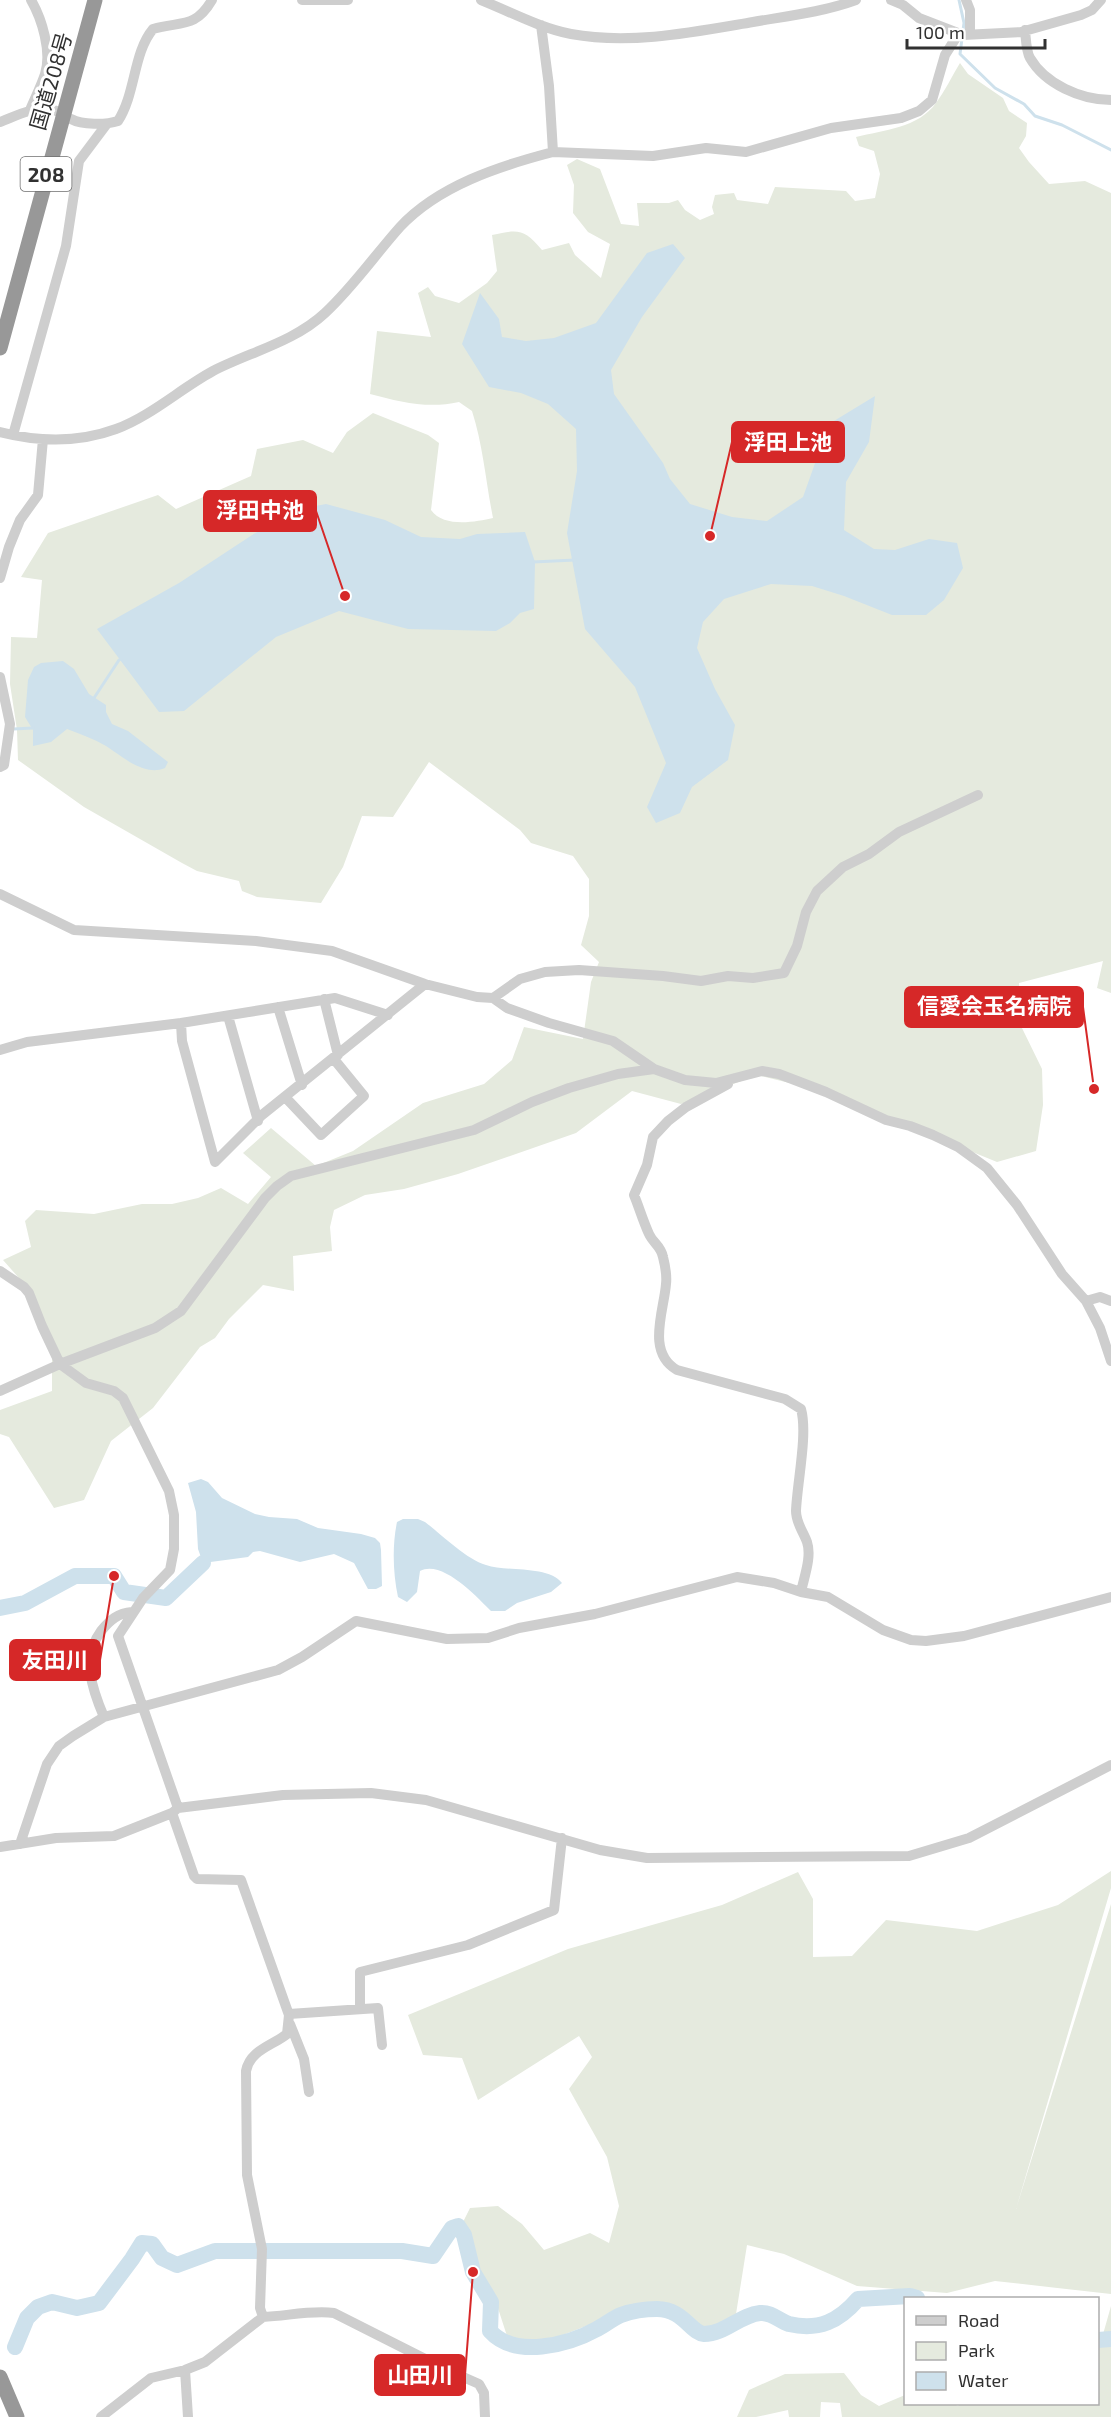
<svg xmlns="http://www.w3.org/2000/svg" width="1111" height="2417" viewBox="0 0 1111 2417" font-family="'Exo 2','Noto Sans JP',sans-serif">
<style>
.green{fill:#e5eade}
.water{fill:#cee1ec}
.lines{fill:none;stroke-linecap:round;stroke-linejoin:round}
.stream{stroke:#cee1ec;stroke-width:3}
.river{stroke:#cee1ec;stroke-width:16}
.minor{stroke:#cecece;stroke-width:10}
.highway{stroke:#989898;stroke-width:15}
.labels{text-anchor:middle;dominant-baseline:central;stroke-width:6;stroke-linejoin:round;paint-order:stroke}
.shield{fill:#fff;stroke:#6f6f6f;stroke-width:1.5}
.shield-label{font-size:20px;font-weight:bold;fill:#313131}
.street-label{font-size:21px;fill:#313131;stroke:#fff}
.leader{fill:none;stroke:#d62828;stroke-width:2}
.callout-dot{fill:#d62828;stroke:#fff;stroke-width:2}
.callout{fill:#d62828;stroke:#d62828;stroke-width:2}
.callout-label{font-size:22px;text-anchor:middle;font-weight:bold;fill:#fff}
</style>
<rect width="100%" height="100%" fill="#fff"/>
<path class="green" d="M 960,63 L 968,74 L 1003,98 L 1009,111 L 1027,123 L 1026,136 L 1019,148 L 1029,162 L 1049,184 L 1085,181 L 1111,193 L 1111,993 L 1097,988 L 1103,961 L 1019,983 L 1021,1026 L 1042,1069 L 1043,1105 L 1036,1151 L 997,1162 L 826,1092 L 757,1075 L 681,1104 L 632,1091 L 576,1133 L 458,1174 L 404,1189 L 365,1195 L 334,1210 L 330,1227 L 332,1251 L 293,1256 L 294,1291 L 263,1285 L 229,1319 L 215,1338 L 200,1347 L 153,1408 L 111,1441 L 84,1500 L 54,1508 L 9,1437 L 0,1434 L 0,1410 L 52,1391 L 52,1358 L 34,1295 L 3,1260 L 31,1247 L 25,1221 L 36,1210 L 94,1214 L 142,1204 L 172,1204 L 198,1198 L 221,1188 L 248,1204 L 271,1177 L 243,1153 L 271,1128 L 316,1166 L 353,1151 L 423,1103 L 484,1084 L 512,1060 L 524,1027 L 583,1039 L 591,982 L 599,962 L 581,945 L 589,916 L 589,879 L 573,856 L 531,843 L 520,830 L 429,762 L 393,817 L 362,816 L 343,867 L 321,903 L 257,897 L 242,891 L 239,881 L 197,871 L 182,863 L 84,807 L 18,760 L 17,730 L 10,684 L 11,637 L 37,638 L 42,580 L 21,577 L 48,533 L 158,495 L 176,509 L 251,476 L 257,449 L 303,440 L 333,453 L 347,432 L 373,413 L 428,435 L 439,443 L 431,510 C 444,528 475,522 493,518 C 486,483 483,445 472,411 L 459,402 C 428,409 400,402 370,394 L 377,331 L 431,337 L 418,293 L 428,287 L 435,296 L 459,303 L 487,283 L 497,271 L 492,235 C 519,229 524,229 542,250 L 569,243 L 575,255 L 601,278 L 610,244 L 588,232 L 573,213 L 574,185 L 567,165 L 577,159 L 600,169 L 621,224 L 639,226 L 637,203 L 669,203 L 678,200 L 685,210 L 700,220 L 714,214 L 712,207 L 715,195 L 734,193 L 737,200 L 768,204 L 775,187 L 846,191 L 855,201 L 875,198 L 880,174 L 874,151 L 859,146 L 856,137 C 884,130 918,128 936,103 C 945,91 952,76 960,63 Z
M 1111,1871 L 1111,1888 L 1016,2209 L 1111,1904 L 1111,2294 L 995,2281 L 947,2293 L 857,2286 L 784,2254 L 747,2245 L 736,2314 L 728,2322 L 704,2334 L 676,2307 L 638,2306 L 555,2338 L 524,2341 L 507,2336 L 495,2299 L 481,2272 L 463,2222 L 470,2208 L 498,2206 L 522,2224 L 544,2250 L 590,2233 L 609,2243 L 619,2206 L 607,2157 L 569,2089 L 592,2057 L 579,2036 L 478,2100 L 462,2058 L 423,2055 L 408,2015 L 568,1949 L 722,1905 L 798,1872 L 813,1899 L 813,1957 L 852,1956 L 886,1920 L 977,1931 L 1058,1905 Z
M 1111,2306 L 1111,2417 L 842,2417 L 840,2403 L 821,2402 L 820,2417 L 789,2417 L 788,2410 L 756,2417 L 737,2417 L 749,2390 L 785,2374 L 844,2373 L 861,2395 L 879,2406 L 905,2395 L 906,2404 L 953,2404 L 958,2406 L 960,2404 L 1098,2404 L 1098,2352 Z"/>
<path class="water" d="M 673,244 L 685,258 L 642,317 L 611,370 L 614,394 L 663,463 L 670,479 L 690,504 L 732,517 L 767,521 L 803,497 L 829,424 L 875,396 L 869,442 L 846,482 L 844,530 L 874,549 L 895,550 L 929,539 L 957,543 L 963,568 L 944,600 L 926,615 L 892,615 L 844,596 L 812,586 L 771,584 L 724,599 L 703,622 L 697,648 L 715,689 L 735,725 L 728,760 L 692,787 L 680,813 L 656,823 L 647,807 L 666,763 L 635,687 L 585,629 L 567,533 L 577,471 L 576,429 L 548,404 L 521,393 L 489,387 L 462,344 L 480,293 L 499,319 L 502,337 L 526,341 L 554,338 L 596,323 L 647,253 Z
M 326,504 L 385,520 L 421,537 L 460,539 L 477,534 L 525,532 L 535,562 L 534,609 L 520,613 L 510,623 L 496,631 L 408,629 L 339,611 L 276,637 L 184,711 L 159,712 L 97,629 L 179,583 L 289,511 Z
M 63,661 L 74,669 L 89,694 L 106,705 L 106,712 L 112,724 L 128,731 L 168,762 L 165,768 C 144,777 122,756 106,746 C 94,739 80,734 67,729 L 51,742 L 33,746 L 33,730 L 25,717 L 28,680 L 34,667 L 41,663 Z
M 201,1479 L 208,1482 L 222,1498 L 255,1514 L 269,1517 L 297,1519 L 318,1528 L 361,1534 L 375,1538 L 380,1543 L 381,1550 L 382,1586 L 376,1589 L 368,1589 L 354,1563 L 334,1554 L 300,1562 L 260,1551 L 253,1552 L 248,1557 L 203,1563 L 198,1549 L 196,1512 L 188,1483 Z
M 403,1519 L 418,1519 L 425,1522 C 442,1535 466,1559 486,1565 C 506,1572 548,1565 562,1583 L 551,1592 L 517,1603 L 505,1611 L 491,1611 C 477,1597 442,1559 420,1571 L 417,1592 L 407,1602 L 398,1597 C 393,1574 392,1546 397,1522 Z"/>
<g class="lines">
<path class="stream" d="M 959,0 L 964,23 L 960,54 L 995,88 L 1024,104 L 1035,116 L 1062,125 L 1111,150
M 533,562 L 575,560
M 92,701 L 119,660 L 123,658
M 13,729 L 33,728"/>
<path class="river" d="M 0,1608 L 25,1603 L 75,1576 L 114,1576 L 124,1592 L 166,1598 L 203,1563
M 1098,2340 L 1111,2339
M 15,2347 L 27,2318 L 38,2307 L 52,2302 L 77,2308 L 99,2303 L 132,2259 L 142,2243 L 152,2244 L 162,2258 L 177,2265 L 215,2251 L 402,2251 L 433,2256 L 452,2228 L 458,2226 L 464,2235 L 473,2272 L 491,2302 L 490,2331 C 515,2359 568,2345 597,2329 C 605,2325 613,2318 621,2315 C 632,2311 646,2309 657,2309 C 683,2309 691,2333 704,2334 C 725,2334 740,2315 760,2313 C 772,2312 779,2321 789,2324 C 819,2331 839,2321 858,2299 L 910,2296 L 917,2298"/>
<path class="minor" d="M 302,0 L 348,0
M 481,0 C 511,12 540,28 571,34 C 631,45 694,32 753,22 C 788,16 823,12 856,0
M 891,0 L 903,5 L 919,18 L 963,35 L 1021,32 L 1081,15 L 1092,10 L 1101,0
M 966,0 L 970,10 L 970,34
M 1025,30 C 1026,39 1026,51 1030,58 C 1045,84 1081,100 1111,100
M 30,110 C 35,98 41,86 45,74 C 52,52 42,19 31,0
M 0,122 C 16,116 32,107 50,109 C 61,111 62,115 71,119 C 82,125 106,125 118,121 C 136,93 133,53 153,29 C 181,21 195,29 212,0
M 553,152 L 653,156 L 706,148 L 746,152 L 831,128 L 901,118 L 919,111 L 932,100 L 945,55 L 959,33
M 0,432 C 39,442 78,443 116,429 C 151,416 180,389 213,371 C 250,352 294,342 325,313 C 353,287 375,255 400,227 C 438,186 499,166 553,152 L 549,86 L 541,25
M 13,435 L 66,246 L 79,161 L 106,125
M 0,578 L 9,547 L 20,520 L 38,495 L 43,439
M 0,677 L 10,724 L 4,765 L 0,767
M 0,894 L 74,930 L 256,941 L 332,951 L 425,984 L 477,997 L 493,998 L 507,1008 L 549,1023 L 613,1041 L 654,1069 L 685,1080 L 716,1083 L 762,1071 L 779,1074 L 826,1092 L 886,1120 L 910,1126 L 933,1135 L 958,1147 L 987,1168 L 1017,1205 L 1062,1274 L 1086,1301 L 1100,1328 L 1111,1361
M 493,998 L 520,979 L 545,972 L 579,970 L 663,976 L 701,981 L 728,976 L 753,978 L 784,973 L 797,946 L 806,912 L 817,891 L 843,867 L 869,854 L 899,832 L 978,795
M 324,999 L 338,1055
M 278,1007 L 302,1085
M 228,1016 L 258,1121
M 181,1023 L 335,998 L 388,1015
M 0,1050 L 27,1042 L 181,1023 L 182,1041 L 215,1162 L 262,1115 L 425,984
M 728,1084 L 686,1107 L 668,1121 L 653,1137 L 647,1165 L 634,1195 C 639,1207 643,1221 649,1234 C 653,1243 661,1246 663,1257 C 665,1265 667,1276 666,1284 C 664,1311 646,1352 677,1370 L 785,1399 L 801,1409 C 808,1434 797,1483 796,1511 C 796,1523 803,1531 807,1542 C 812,1557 804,1577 801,1592
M 286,1098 L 321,1135 L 364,1096 L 333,1058
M 0,1271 L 24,1287 L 29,1293 L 42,1326 L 60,1364 L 86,1383 L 114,1391 L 123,1398 L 169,1491 L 174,1515 L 174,1549 L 170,1570 L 143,1598 L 118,1636 L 178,1808
M 1086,1301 L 1100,1297 L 1111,1301
M 0,1391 L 60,1364 L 155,1328 L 181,1311 L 265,1198 L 277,1186 L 291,1176 L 474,1130 L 532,1102 L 569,1088 L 618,1074 L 654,1069
M 104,1717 C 92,1689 81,1658 101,1631 C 110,1620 118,1613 132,1612
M 20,1844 L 47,1764 L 59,1746 L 73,1736 L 104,1717 L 278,1670 L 302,1657 L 356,1621 L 447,1639 L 488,1638 L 519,1628 L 595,1614 L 737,1577 L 774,1583 L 801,1592 L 828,1597 L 883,1630 L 911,1640 L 926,1641 L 964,1636 L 1111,1597
M 0,1847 L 56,1838 L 114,1836 L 172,1813 L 178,1808 L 283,1795 L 371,1793 L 426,1800 L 600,1850 L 647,1858 L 909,1856 L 969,1838 L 1111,1765
M 360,2009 L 360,1972 L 468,1945 L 554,1910 L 562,1838
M 289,2014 L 378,2008 L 382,2045
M 290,2024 L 304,2059 L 309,2092
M 263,2317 C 287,2316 311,2310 334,2313 L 445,2369 L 479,2384 L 484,2393 L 485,2417
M 185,2370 L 188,2417
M 101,2417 L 151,2378 L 185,2370 L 205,2362 L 263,2317 L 260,2308 L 262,2249 L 247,2175 L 246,2071 C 250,2050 272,2046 287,2034 L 289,2015 L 241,1880 L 197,1879 L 194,1876 L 172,1813"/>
<path class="highway" d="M 0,348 L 95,0
M 0,2377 L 17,2417"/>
</g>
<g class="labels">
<rect class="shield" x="20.5" y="157" width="51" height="34" rx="4.5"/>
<g class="shield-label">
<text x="46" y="174">208</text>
</g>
<g class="street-label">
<text transform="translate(50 81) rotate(-74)">国道208号</text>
</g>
</g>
<path class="leader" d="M710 536L732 442M345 596L316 511M1094 1089L1083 1007M114 1576L100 1660M473 2272L465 2375"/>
<g class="callout-dot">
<circle cx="710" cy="536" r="6"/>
<circle cx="345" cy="596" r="6"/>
<circle cx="1094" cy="1089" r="6"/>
<circle cx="114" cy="1576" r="6"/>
<circle cx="473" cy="2272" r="6"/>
</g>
<g class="callout">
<rect x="732" y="422" width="112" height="40" rx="6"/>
<rect x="204" y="491" width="112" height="40" rx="6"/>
<rect x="905" y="987" width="178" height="40" rx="6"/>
<rect x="10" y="1640" width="90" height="40" rx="6"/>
<rect x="375" y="2355" width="90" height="40" rx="6"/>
</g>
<g class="callout-label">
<text x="788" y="450">浮田上池</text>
<text x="260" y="518">浮田中池</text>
<text x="994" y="1014">信愛会玉名病院</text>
<text x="55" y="1668">友田川</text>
<text x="420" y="2383">山田川</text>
</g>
<rect x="904" y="2297" width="195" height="108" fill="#ffffff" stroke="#adadad" stroke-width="1.5"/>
<rect x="916" y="2316" width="30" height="9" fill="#cecece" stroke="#adadad" stroke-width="1.5"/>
<text x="958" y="2327" font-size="18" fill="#313131">Road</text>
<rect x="916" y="2342" width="30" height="18" fill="#e5eade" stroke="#adadad" stroke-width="1.5"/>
<text x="958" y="2357" font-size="18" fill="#313131">Park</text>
<rect x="916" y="2372" width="30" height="18" fill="#cee1ec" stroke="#adadad" stroke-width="1.5"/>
<text x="958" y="2387" font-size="18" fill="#313131">Water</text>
<path d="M907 39v9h138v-9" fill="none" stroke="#313131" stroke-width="3"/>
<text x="916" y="39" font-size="18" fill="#313131" stroke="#ffffff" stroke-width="4.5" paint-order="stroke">100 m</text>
</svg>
